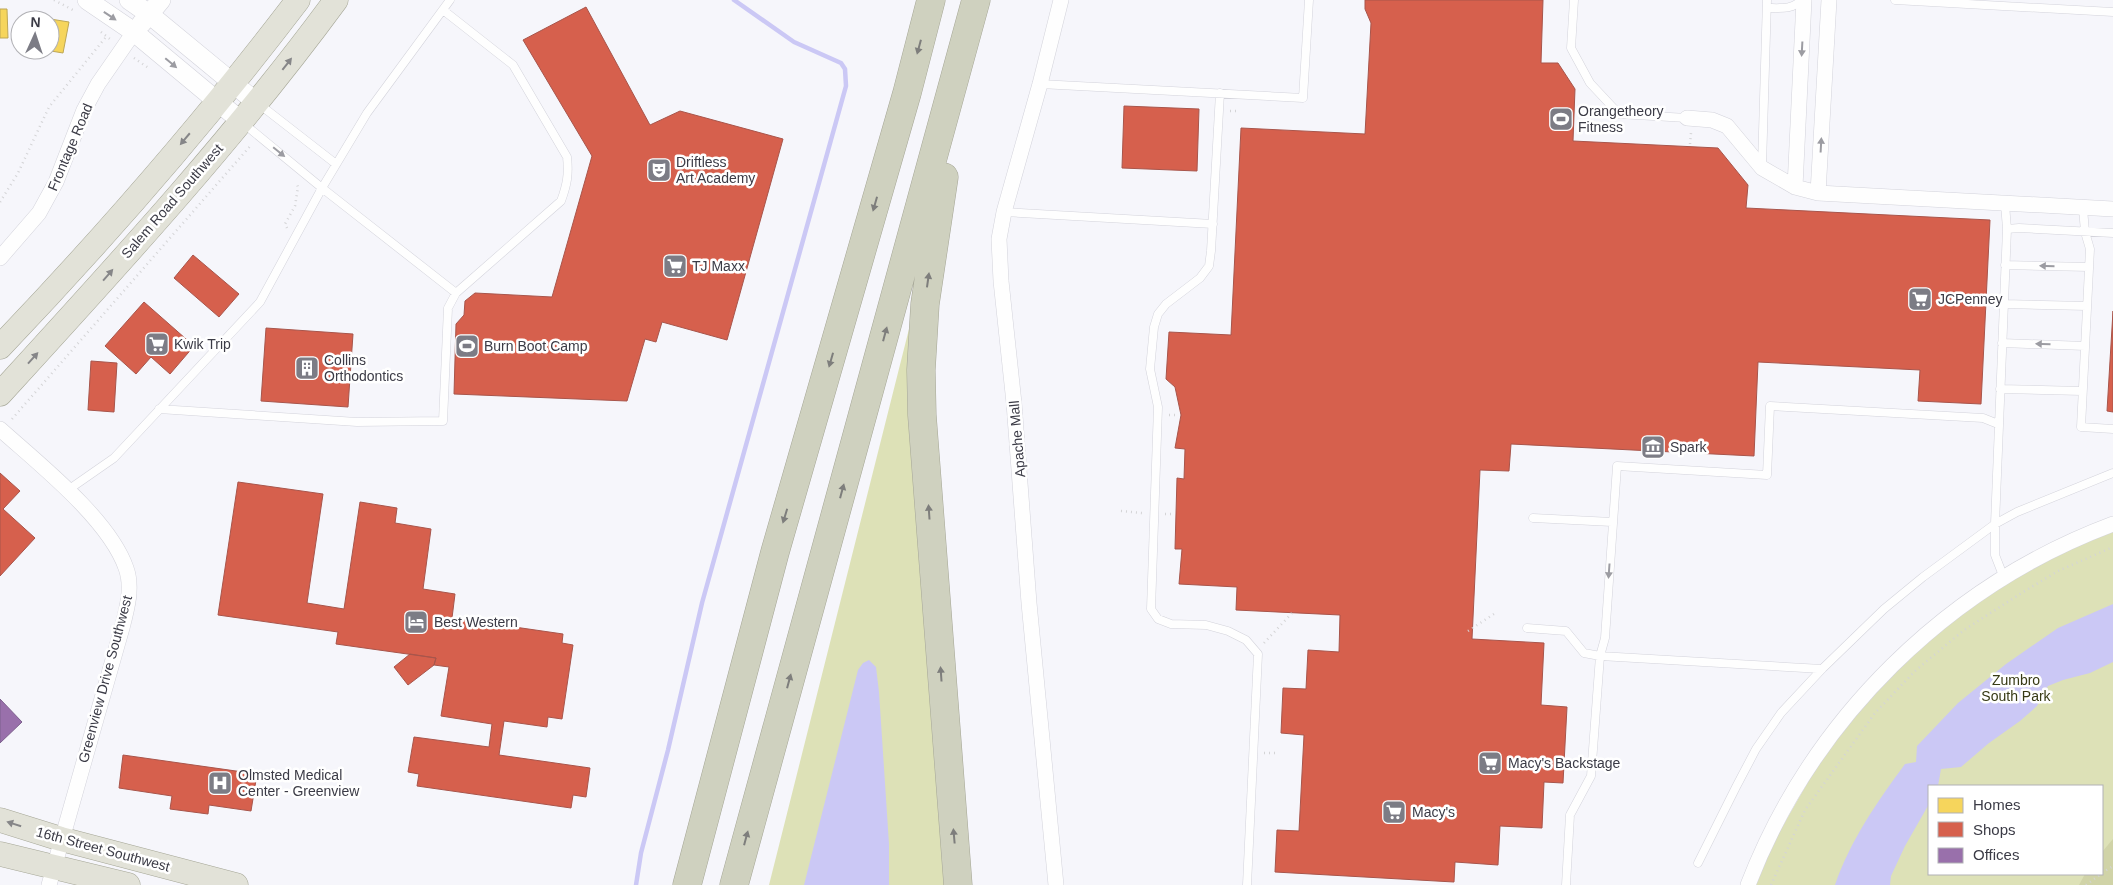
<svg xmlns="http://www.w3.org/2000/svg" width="2113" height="885" viewBox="0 0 2113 885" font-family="Helvetica,sans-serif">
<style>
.green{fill:#dde1b7;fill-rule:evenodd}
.forest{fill:#d0d3a7}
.water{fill:#cbc8f5}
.homes{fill:#f6d55c;stroke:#bea755}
.shops{fill:#d6604d;stroke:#a8554b}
.offices{fill:#9970ab;stroke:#7d608d}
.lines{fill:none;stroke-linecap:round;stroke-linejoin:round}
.stream{stroke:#cbc8f5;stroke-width:4.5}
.service-casing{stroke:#d3d3db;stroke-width:9}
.minor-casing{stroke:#d3d3db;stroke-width:16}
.tertiary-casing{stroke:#d3d3db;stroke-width:20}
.primary-casing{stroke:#a5a696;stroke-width:25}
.motorway-casing{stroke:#a5a696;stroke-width:29}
.path{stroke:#d4d4d6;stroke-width:2.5;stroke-dasharray:1 4;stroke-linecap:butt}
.service{stroke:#fefefe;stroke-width:8}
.minor{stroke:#fefefe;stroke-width:15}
.tertiary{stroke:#fefefe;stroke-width:19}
.primary{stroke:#e2e2d8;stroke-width:24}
.motorway{stroke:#cfd1bf;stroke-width:28}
.oneway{fill:#9c9ca2}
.oneway2{fill:#7e7e7c}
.oneway3{fill:#868688}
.labels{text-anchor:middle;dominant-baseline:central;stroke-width:5;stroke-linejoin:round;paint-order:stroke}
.poi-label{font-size:14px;fill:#3b3b46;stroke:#fff;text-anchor:start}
.street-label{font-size:14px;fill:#3b3b46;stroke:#fff}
.park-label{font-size:14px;fill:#373a15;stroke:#fff}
</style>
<rect width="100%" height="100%" fill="#f6f6fb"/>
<path class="green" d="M 909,329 L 915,331 L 948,885 L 769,885 Z
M 2113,524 L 2113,885 L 1749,885 L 1844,719 L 1970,599 ZM 1929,786 L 2102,786 L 2102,874 L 1929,874 Z"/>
<path class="forest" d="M 2113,839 L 2113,885 L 2079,885 L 2085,874 L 2102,874 L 2102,852 Z"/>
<path class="water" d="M 2113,604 L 2113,662 L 2090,673 L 2063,680 L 2048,686 L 2037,706 L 2020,721 L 1989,743 L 1961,767 L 1941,769 L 1938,786 L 1929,786 L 1929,804 L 1905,846 L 1891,876 L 1890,885 L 1835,885 C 1850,841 1877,802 1905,764 L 1916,762 L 1917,746 L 1958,703 L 2006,664 L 2058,628 Z
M 869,660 L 876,667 L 879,692 L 889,844 L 889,885 L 804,885 L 858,670 L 863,663 Z"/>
<path class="homes" d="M 0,9 L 7,9 L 8,38 L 0,38 Z
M 44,18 L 69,22 L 63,53 L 45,50 L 50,50 L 50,20 L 43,20 Z"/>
<path class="shops" d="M 1365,0 L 1543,0 L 1541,63 L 1558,63 L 1575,89 L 1573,141 L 1718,148 L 1748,185 L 1746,208 L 1990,220 L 1981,404 L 1918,401 L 1920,370 L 1758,362 L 1754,456 L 1511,444 L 1509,471 L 1480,470 L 1472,639 L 1544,643 L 1541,705 L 1567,707 L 1563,783 L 1544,782 L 1542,828 L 1500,826 L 1498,865 L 1455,862 L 1454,882 L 1275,872 L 1277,830 L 1299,831 L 1304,735 L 1281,733 L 1283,688 L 1306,689 L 1308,650 L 1339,652 L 1340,615 L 1236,610 L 1237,587 L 1179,584 L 1182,549 L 1175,549 L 1177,478 L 1184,479 L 1185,449 L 1175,448 L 1181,415 L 1175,387 L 1166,379 L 1169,332 L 1231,335 L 1241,128 L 1365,134 L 1371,23 L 1365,9 Z
M 586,7 L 650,125 L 680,111 L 783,139 L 727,340 L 662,322 L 656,342 L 645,339 L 627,401 L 454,394 L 456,324 L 464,315 L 465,301 L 475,293 L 552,297 L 592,156 L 523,40 Z
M 1124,106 L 1199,109 L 1197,171 L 1122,168 Z
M 193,255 L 239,294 L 219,317 L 174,278 Z
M 144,302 L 194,346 L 170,374 L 151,357 L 136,374 L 105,346 Z
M 2113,311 L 2113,412 L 2107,411 Z
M 266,328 L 353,334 L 348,407 L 261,401 Z
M 91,361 L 117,363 L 114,412 L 88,410 Z
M 0,473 L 20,491 L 3,509 L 35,538 L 0,576 Z
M 238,482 L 323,494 L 307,603 L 344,609 L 360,502 L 397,508 L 395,523 L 431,529 L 423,589 L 455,594 L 452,618 L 563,634 L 562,643 L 573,645 L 562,719 L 548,717 L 547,727 L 504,721 L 499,755 L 590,768 L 586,797 L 573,795 L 571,808 L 417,786 L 419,774 L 408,772 L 414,737 L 489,747 L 492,724 L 441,716 L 449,667 L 434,665 L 436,658 L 336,644 L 338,632 L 218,615 Z
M 410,654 L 436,658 L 434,665 L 408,685 L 394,667 Z
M 123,755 L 257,774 L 251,811 L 209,805 L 208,814 L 170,809 L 172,796 L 119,788 Z"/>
<path class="offices" d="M 0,699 L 22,722 L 0,743 Z"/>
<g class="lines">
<path class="stream" d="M 636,885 L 641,853 L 668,750 L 702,603 L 846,86 L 845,69 L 841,63 L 794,42 L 734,0"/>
<g class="service-casing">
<path id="service" d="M 1574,0 L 1571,48 L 1590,83 L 1619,114 L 1687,118
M 1895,0 L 2113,12
M 1767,8 C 1779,8 1793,10 1801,0
M 1040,84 L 1303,98 L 1309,0
M 1220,93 L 1211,251 L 1209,266 L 1200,278 L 1166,304 L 1158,314 L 1154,327 L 1150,369 L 1158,407 L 1151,609 L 1158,619 L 1171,624 L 1206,625 L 1228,631 L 1246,640 L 1258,654 L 1247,885
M 259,104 L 336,164
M 243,123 L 322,188 L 456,293
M 1762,165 L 1767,0
M 2083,208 L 2085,232 L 2090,249 L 2081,427 L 2113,429
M 1004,212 L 1213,224
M 2007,229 L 2019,228 L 2113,233
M 2005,265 L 2089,267
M 2004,304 L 2087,306
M 2002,343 L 2085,346
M 2000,389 L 2082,391
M 159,409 L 357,422 L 443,421 L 448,308 L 456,293 L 561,201 C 567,185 569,174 567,157 L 513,65 L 443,10
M 68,490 L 114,458 L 260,302 L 322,188 L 367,113 L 450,0
M 1533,518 L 1612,522
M 2004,578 L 1995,555 L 1995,524 L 2007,229 L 2005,204
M 1527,628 L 1566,631 L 1584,653 L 1600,656 L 1591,776 L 1570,815 L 1566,885
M 1822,669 L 1600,656 L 1605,638 L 1617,466 L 1767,475 L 1770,406 L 1983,418 L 1998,424
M 1698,863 L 1736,787 L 1756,749 L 1781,713 L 1822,669 L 1884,609 L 1923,577 L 1995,524 L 2017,512 L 2113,473"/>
</g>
<g class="minor-casing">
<path id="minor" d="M 1687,118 L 1712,120 L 1727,126 L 1762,168 L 1795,187 L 1818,193 L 2113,209
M 1795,187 L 1804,0
M 1818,193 L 1829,0
M 0,258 L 39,213 L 56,182 L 84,110 L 98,84 L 134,32
M 0,429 C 39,464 109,519 126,568 C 133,587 127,609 122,628 L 49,885
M 1056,885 L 1029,603 L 1014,403 L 1001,281 L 999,239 L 1004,212 L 1040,84 L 1061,0
M 1748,885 C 1812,719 1947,586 2113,524"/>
</g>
<g class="tertiary-casing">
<path id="tertiary" d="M 87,0 L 134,32 L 241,121
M 129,0 L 149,14 L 257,103
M 141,24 L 161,0"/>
</g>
<g class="primary-casing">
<path id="primary" d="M 0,347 C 105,237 206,121 298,0
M 0,394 C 116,267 234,139 336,0
M 0,820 L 61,839 L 236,885
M 0,854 L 128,885"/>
</g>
<g class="motorway-casing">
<path id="motorway" d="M 944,177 L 925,304 L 921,370 L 922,415 L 958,885
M 687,885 L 775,552 L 907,93 L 931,0
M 734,885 L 976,0"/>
</g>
<path class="path" d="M 54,0 L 73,10
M 101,32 L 110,39
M 134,58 L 150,69
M 1230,111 L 1239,111
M 1690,144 L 1691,133
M 0,202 L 18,173 L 49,107 L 106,37
M 287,228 L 285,224 L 295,206 L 298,187 L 296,182
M 1169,415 L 1177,415
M 12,419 L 252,144
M 1121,511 L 1142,513
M 1165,514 L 1173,514
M 1468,631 L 1497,612
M 1264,643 L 1292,613
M 1264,753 L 1277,753
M 2102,873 L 2113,866
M 1771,885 L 1805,810 L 1875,713 L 1915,671 L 1964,630 L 2020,594 L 2058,571 L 2113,547
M 2086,885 L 2101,874"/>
<use href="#service" class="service"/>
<use href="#minor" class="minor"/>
<use href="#tertiary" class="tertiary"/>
<use href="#primary" class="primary"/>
<use href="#motorway" class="motorway"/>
</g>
<defs><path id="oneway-solid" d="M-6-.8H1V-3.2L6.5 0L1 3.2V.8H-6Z" transform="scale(1.25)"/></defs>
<g class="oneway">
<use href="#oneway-solid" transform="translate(110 16) rotate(34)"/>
<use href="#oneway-solid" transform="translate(1802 49) rotate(93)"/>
<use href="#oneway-solid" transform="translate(171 63) rotate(40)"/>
<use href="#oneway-solid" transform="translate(1821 145) rotate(-87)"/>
<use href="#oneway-solid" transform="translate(279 152) rotate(39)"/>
<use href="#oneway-solid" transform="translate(2047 266) rotate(-178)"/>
<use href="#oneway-solid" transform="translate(2043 344) rotate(-178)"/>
<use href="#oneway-solid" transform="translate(1609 571) rotate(94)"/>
</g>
<g class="oneway2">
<use href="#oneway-solid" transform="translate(919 47) rotate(105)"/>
<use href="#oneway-solid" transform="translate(875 204) rotate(106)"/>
<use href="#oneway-solid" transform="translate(928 280) rotate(-82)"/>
<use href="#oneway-solid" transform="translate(885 334) rotate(-75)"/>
<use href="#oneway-solid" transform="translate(831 360) rotate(106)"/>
<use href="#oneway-solid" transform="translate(842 491) rotate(-75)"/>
<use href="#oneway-solid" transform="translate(929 512) rotate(-94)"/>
<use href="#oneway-solid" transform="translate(785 516) rotate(107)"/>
<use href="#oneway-solid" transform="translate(941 674) rotate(-94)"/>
<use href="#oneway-solid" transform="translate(789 681) rotate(-75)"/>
<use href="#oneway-solid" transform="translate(954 836) rotate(-95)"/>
<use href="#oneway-solid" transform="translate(746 838) rotate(-75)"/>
</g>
<g class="oneway3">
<use href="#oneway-solid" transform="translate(287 64) rotate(-52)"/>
<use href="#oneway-solid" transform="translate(185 139) rotate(130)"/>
<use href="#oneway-solid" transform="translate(108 275) rotate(-49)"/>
<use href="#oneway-solid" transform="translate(33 358) rotate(-48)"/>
<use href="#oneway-solid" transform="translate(14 824) rotate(-162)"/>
</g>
<defs>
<g id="stadium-square" transform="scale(1.25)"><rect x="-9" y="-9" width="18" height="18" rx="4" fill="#7c7c85" stroke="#fff"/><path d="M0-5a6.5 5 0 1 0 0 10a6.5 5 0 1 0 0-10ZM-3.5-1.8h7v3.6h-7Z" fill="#fff"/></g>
<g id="theatre-square" transform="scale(1.25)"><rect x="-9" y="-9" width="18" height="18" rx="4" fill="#7c7c85" stroke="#fff"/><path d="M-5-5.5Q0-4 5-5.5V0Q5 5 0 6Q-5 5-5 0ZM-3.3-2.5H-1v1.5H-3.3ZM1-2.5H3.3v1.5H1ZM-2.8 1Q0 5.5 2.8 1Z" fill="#fff"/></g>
<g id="supermarket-square" transform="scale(1.25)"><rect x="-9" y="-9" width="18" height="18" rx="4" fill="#7c7c85" stroke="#fff"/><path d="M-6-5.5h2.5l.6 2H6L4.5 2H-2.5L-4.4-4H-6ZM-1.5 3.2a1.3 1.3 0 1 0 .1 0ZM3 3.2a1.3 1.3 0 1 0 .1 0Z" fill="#fff"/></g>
<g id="building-square" transform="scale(1.25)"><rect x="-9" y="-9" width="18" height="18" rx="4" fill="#7c7c85" stroke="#fff"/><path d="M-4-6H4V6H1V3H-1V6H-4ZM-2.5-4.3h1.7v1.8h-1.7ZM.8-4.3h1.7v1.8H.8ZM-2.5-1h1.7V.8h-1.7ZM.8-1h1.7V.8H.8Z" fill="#fff"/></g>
<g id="museum-square" transform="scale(1.25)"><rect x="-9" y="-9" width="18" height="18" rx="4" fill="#7c7c85" stroke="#fff"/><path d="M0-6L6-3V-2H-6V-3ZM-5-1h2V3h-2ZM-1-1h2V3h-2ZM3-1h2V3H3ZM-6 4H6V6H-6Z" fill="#fff"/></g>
<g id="hotel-square" transform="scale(1.25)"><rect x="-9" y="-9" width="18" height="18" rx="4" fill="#7c7c85" stroke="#fff"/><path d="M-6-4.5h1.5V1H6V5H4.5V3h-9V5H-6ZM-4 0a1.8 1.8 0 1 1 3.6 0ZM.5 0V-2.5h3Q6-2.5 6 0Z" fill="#fff"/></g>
<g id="hospital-square" transform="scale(1.25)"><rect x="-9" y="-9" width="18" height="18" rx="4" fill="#7c7c85" stroke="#fff"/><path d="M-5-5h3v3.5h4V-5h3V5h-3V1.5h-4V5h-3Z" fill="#fff"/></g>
</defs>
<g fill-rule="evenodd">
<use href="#stadium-square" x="1561" y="119"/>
<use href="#theatre-square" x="659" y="170"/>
<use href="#supermarket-square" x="675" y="266"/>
<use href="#supermarket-square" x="1920" y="299"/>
<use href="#supermarket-square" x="157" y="344"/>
<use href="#stadium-square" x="467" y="346"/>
<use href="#building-square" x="307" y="368"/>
<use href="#museum-square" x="1653" y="447"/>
<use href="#hotel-square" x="416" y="622"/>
<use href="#supermarket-square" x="1490" y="763"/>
<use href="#hospital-square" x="220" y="783"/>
<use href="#supermarket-square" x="1394" y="812"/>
</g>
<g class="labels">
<g class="poi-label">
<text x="1578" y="111">Orangetheory<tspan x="1578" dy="16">Fitness</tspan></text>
<text x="676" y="162">Driftless<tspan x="676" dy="16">Art Academy</tspan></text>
<text x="692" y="266">TJ Maxx</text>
<text x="1938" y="299">JCPenney</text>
<text x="174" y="344">Kwik Trip</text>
<text x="484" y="346">Burn Boot Camp</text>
<text x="324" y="360">Collins<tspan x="324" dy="16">Orthodontics</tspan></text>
<text x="1670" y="447">Spark</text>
<text x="434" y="622">Best Western</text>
<text x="1508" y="763">Macy's Backstage</text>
<text x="238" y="775">Olmsted Medical<tspan x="238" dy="16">Center - Greenview</tspan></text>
<text x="1412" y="812">Macy's</text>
</g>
<g class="street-label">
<text transform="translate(70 147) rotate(-67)">Frontage Road</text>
<text transform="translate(172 201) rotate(-49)">Salem Road Southwest</text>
<text transform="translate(1017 439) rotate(-95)">Apache Mall</text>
<text transform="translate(105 679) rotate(-75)">Greenview Drive Southwest</text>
<text transform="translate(103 849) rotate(15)">16th Street Southwest</text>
</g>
<g class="park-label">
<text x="2016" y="680">Zumbro<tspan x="2016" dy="16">South Park</tspan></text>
</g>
</g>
<rect x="1928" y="785" width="175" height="90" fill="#ffffff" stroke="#b1b1b5"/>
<rect x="1938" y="798" width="25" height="15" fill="#f6d55c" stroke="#b1b1b5"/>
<text x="1973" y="810" font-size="15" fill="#3b3b46">Homes</text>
<rect x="1938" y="822" width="25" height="15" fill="#d6604d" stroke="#b1b1b5"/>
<text x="1973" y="835" font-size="15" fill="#3b3b46">Shops</text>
<rect x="1938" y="848" width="25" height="15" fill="#9970ab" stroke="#b1b1b5"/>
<text x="1973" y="860" font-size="15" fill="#3b3b46">Offices</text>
<g transform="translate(35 35) rotate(3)"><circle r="24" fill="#ffffff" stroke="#b1b1b5"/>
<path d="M0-4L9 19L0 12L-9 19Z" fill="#7c7c85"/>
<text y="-8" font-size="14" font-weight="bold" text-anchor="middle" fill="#3b3b46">N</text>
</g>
</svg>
